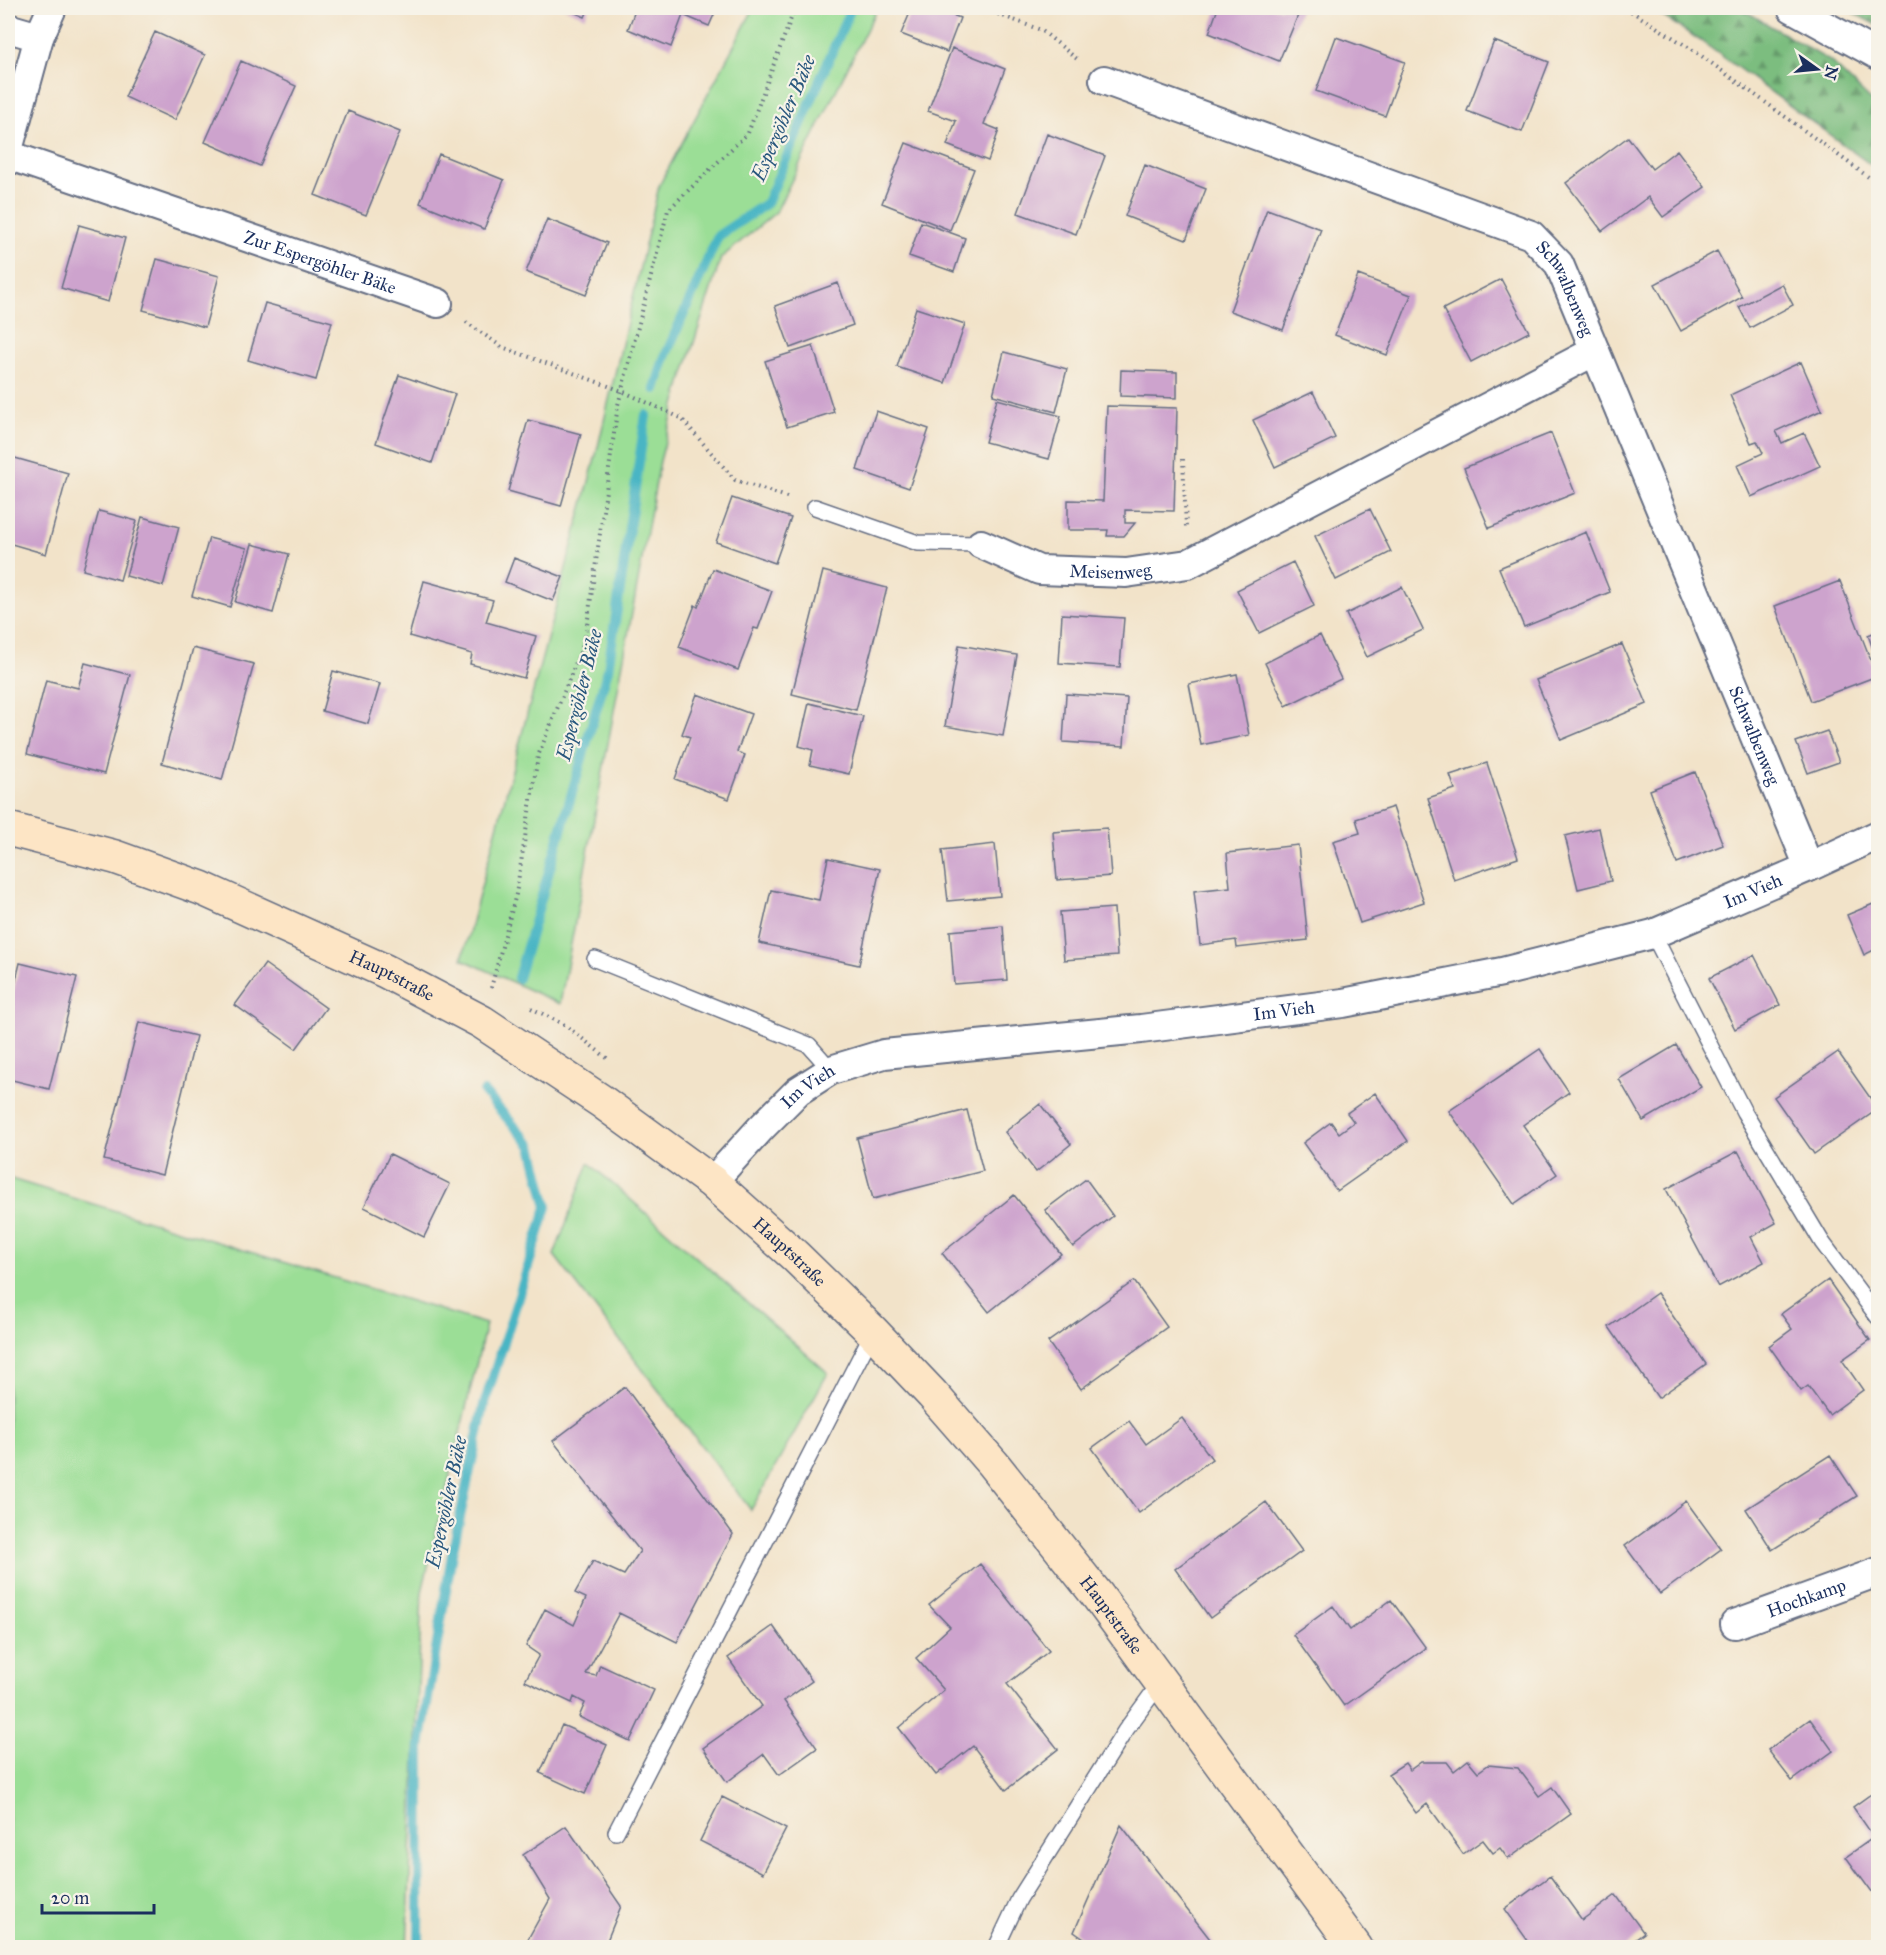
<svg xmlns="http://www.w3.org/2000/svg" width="1886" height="1955" viewBox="0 0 1886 1955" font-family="'IM FELL Great Primer',serif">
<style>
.grass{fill:#9bde96;stroke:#5b867a;stroke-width:1.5}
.forest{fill:url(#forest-firs);stroke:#4c766e;stroke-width:1.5}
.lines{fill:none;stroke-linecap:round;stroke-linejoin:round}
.stream{stroke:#48b5c4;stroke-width:10}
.building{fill:#cda3cd}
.service-casing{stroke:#666e83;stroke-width:18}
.minor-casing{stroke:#666e83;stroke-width:32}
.secondary-casing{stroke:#666e83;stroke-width:36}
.path{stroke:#666e83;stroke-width:4;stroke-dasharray:1.5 4.5;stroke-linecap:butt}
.service{stroke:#fff;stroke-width:15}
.minor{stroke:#fff;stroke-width:28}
.secondary{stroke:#fde5c5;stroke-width:33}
.labels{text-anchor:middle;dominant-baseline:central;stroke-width:4.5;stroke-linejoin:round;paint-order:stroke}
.street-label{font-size:18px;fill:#1b2f5e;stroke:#f7f3e8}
.water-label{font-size:20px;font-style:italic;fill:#28577d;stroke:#f7f3e8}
</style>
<defs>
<pattern id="forest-firs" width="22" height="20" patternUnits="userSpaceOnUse" patternTransform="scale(1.5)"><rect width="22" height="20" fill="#7cbd7f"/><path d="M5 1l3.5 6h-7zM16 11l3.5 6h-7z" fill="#659a6b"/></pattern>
</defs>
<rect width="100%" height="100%" fill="#f7f3e8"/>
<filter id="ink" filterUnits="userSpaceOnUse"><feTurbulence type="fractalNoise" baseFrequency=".0167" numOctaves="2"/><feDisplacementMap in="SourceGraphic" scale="12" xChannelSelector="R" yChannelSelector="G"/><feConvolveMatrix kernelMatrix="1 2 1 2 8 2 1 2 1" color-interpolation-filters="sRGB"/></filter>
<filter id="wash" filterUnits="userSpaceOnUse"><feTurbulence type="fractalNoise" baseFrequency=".008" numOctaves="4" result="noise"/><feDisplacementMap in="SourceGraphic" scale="24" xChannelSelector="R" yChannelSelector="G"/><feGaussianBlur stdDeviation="1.35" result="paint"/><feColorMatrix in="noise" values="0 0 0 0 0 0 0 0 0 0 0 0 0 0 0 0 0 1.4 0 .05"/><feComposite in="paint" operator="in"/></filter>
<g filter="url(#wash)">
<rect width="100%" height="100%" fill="#f2e3c9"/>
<path class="grass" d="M 754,8 L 877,8 L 776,212 L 721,258 L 681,383 L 660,461 L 560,1004 L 462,959 L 596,455 L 659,186 Z
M 589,1163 L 828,1373 L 751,1510 L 554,1255 Z
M 8,1178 L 486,1324 L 422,1592 L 407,1947 L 8,1947 Z"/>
<path class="forest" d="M 1650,8 L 1740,8 L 1830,61 L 1878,107 L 1878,170 L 1701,41 Z
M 1844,8 L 1878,8 L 1878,26 Z"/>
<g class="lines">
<path class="stream" d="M 655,389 L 664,359 L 718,236 L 767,203 L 851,8
M 518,978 L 608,669 L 646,415
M 419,1948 L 420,1746 L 452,1554 L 484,1405 L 547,1207 L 532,1146 L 484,1092"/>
</g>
<g id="blocks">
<path class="building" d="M 564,8 L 589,8 L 585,17 Z
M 636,8 L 717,8 L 709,26 L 683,15 L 671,47 L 628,29 Z
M 912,8 L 935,8 L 960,18 L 947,52 L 901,34 Z
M 1218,8 L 1301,8 L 1279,61 L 1209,33 Z
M 155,32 L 205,55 L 175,120 L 125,97 Z
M 1336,37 L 1405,62 L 1385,116 L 1316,91 Z
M 1494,41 L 1549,62 L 1522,132 L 1467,111 Z
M 952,48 L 1005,69 L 984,124 L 999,130 L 988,161 L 947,145 L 956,121 L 928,111 Z
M 241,61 L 296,86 L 260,166 L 205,142 Z
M 348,111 L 400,132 L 366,215 L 315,195 Z
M 1047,134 L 1105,156 L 1076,234 L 1018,213 Z
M 1628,137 L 1652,169 L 1677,150 L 1705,187 L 1663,217 L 1648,197 L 1602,231 L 1566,183 Z
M 906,143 L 974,169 L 950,230 L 882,203 Z
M 439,154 L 504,180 L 484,229 L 420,203 Z
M 1145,165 L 1206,189 L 1186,240 L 1125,216 Z
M 1267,209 L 1321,229 L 1283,330 L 1230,311 Z
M 547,219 L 607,243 L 586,295 L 526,272 Z
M 921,222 L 965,238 L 954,272 L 909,256 Z
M 79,225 L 125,238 L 108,302 L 61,288 Z
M 1717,251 L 1742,297 L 1681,331 L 1655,284 Z
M 157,259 L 219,276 L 205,327 L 143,310 Z
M 1358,275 L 1411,295 L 1387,355 L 1335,335 Z
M 1501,279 L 1529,332 L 1471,362 L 1443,309 Z
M 838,283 L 853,325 L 790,348 L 775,306 Z
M 1782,284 L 1793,305 L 1750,328 L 1739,307 Z
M 265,303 L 332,322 L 316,380 L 248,360 Z
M 916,308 L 965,324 L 945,383 L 897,367 Z
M 813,346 L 834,412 L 787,427 L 765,361 Z
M 1004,352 L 1067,369 L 1056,412 L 993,395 Z
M 1801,362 L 1822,410 L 1776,431 L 1782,443 L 1804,433 L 1820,466 L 1751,497 L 1737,465 L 1763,453 L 1757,441 L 1751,443 L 1730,395 Z
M 1121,370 L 1177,372 L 1177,398 L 1120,396 Z
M 399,375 L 455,394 L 432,463 L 376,443 Z
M 1313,392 L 1335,438 L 1275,467 L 1253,420 Z
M 997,399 L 1061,416 L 1049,459 L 985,442 Z
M 1107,406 L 1177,408 L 1174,511 L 1125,510 L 1125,523 L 1135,523 L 1124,536 L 1107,536 L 1108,530 L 1068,530 L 1068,500 L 1103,501 Z
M 876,411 L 929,429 L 909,488 L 857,470 Z
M 528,420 L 581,434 L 561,506 L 508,491 Z
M 1551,433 L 1575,493 L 1489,528 L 1464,468 Z
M 8,456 L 68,473 L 46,554 L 8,543 Z
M 732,498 L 791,518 L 775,563 L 716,542 Z
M 1370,509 L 1391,552 L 1336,580 L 1315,536 Z
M 99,511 L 137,521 L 120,580 L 83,570 Z
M 142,517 L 179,527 L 163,586 L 126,576 Z
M 1586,532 L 1610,592 L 1524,627 L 1499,568 Z
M 209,538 L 247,548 L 230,607 L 192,596 Z
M 252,544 L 289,554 L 273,613 L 235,602 Z
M 514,558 L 563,577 L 553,601 L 505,582 Z
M 1293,562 L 1314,606 L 1259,633 L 1237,590 Z
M 713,569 L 772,591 L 758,629 L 754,628 L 738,670 L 679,647 L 695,605 L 698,607 Z
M 823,571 L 887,588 L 856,710 L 792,694 Z
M 424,581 L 493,600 L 486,622 L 536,636 L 524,678 L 470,664 L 472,654 L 409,636 Z
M 1840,581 L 1877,676 L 1811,701 L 1775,606 Z
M 1402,587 L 1423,630 L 1367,657 L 1346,614 Z
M 1062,614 L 1124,618 L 1120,667 L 1059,663 Z
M 1878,631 L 1878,663 L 1868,635 Z
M 1320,635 L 1341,679 L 1286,706 L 1265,663 Z
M 1622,644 L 1647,704 L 1561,740 L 1536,680 Z
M 959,645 L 1017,655 L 1003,736 L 945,726 Z
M 193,648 L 254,664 L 222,780 L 162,763 Z
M 85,663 L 130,675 L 104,774 L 27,754 L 46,680 L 78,688 Z
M 333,671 L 380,684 L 368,724 L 322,711 Z
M 1237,674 L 1249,735 L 1201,745 L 1189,684 Z
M 697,694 L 751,714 L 737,752 L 745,755 L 729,799 L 675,779 L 690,737 L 682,734 Z
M 1066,694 L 1127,698 L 1124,746 L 1063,742 Z
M 809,703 L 863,716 L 849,774 L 810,765 L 813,750 L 799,746 Z
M 1827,731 L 1839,762 L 1808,773 L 1796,742 Z
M 1487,763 L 1518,858 L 1454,880 L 1428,798 L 1455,789 L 1450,775 Z
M 1695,772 L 1723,845 L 1677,863 L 1650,790 Z
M 1393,807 L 1424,902 L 1360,923 L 1333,841 L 1360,833 L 1356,819 Z
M 1107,828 L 1111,876 L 1057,880 L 1053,832 Z
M 1599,828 L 1611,881 L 1578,889 L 1565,836 Z
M 995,844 L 1000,896 L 948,901 L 942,850 Z
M 1298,845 L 1308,940 L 1237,948 L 1236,940 L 1200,945 L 1194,891 L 1230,887 L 1227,853 Z
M 828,858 L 880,869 L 859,965 L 759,943 L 771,890 L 819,900 Z
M 1878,902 L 1878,948 L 1864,955 L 1847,915 Z
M 1114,908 L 1117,956 L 1064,960 L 1060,912 Z
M 1003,926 L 1007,980 L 954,984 L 950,931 Z
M 1754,955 L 1780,1005 L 1735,1029 L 1709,978 Z
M 20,963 L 77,977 L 49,1089 L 8,1079 L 8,1013 Z
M 265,964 L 326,1008 L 296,1049 L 235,1005 Z
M 139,1022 L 196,1036 L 162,1175 L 104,1160 Z
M 1676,1045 L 1701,1087 L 1643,1121 L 1619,1079 Z
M 1540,1049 L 1569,1092 L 1523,1125 L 1557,1174 L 1514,1204 L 1449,1111 Z
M 1838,1052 L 1878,1109 L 1814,1154 L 1774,1097 Z
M 1375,1093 L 1408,1141 L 1337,1191 L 1303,1143 L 1331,1122 L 1339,1133 L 1354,1122 L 1347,1113 Z
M 1040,1104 L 1071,1144 L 1036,1172 L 1005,1132 Z
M 967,1110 L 983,1171 L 873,1199 L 857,1138 Z
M 1738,1151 L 1776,1223 L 1751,1237 L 1764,1262 L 1718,1287 L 1666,1189 Z
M 390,1154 L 450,1184 L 424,1237 L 364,1207 Z
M 1086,1179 L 1113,1216 L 1073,1247 L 1045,1210 Z
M 1014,1195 L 1061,1254 L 989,1312 L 942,1253 Z
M 1828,1280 L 1870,1340 L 1842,1360 L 1863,1390 L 1829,1415 L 1808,1386 L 1801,1391 L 1769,1346 L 1792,1329 L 1781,1314 Z
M 1134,1281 L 1167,1327 L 1081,1389 L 1048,1342 Z
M 1657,1293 L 1706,1364 L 1658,1398 L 1609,1327 Z
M 625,1387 L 733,1534 L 677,1642 L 619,1613 L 586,1674 L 596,1676 L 600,1665 L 654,1690 L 630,1741 L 579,1717 L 585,1703 L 574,1697 L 572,1703 L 525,1681 L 539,1655 L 526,1646 L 545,1609 L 574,1625 L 586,1598 L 575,1593 L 593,1561 L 624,1575 L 640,1551 L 553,1441 Z
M 1182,1418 L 1212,1459 L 1139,1513 L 1092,1448 L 1129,1421 L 1146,1444 Z
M 1830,1455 L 1857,1496 L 1772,1550 L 1746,1509 Z
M 1686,1501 L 1721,1549 L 1660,1594 L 1625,1546 Z
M 1266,1502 L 1302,1551 L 1210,1618 L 1175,1569 Z
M 980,1564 L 1049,1651 L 1007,1684 L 1058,1749 L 1006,1790 L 973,1746 L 936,1775 L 899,1728 L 944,1690 L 916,1658 L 950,1627 L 929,1605 Z
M 1391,1600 L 1426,1648 L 1344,1706 L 1293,1635 L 1333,1606 L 1350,1630 Z
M 773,1626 L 812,1681 L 784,1701 L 817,1748 L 779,1775 L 764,1754 L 727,1782 L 703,1748 L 762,1706 L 728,1658 Z
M 1810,1719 L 1833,1751 L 1792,1781 L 1768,1750 Z
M 562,1725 L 607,1745 L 585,1794 L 540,1773 Z
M 1468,1760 L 1478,1772 L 1488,1765 L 1518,1768 L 1539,1796 L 1552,1787 L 1571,1814 L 1508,1859 L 1500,1848 L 1493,1853 L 1483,1840 L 1463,1854 L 1427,1804 L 1416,1813 L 1388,1774 L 1405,1763 L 1410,1770 L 1421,1762 L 1447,1762 L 1454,1771 Z
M 1878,1789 L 1878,1901 L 1846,1857 L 1874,1837 L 1853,1807 Z
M 722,1797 L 786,1829 L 763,1873 L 700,1841 Z
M 1121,1825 L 1217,1948 L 1097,1948 L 1074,1932 Z
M 566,1826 L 621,1906 L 604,1948 L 523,1948 L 550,1899 L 523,1855 Z
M 1550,1876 L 1582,1920 L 1616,1895 L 1644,1933 L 1624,1948 L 1597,1948 L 1595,1945 L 1592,1948 L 1533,1948 L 1505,1909 Z"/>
</g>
</g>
<g filter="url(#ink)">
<use href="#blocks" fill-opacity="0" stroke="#666e83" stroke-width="1.5"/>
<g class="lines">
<g class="service-casing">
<path id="service" d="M 815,507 L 918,543 L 981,544
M 1653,934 L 1744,1112 L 1822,1242 L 1878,1317
M 595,959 L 809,1045 L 831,1070
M 616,1832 L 873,1332
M 996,1948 L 1019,1899 L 1125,1731 L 1160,1683"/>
</g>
<g class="minor-casing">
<g id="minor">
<path d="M 1792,8 L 1878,55"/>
<path d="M 8,28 L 39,37 L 8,150"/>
<path d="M 39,37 L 52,8"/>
<path id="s1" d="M 1104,80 L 1531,235 L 1559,264 L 1809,867"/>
<path id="s2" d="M 8,155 L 438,303"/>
<path id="s3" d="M 981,544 L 1039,570 L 1126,573 L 1188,564 L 1595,351"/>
<path id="s4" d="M 712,1182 L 761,1128 L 798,1091 L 831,1070 L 884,1054 L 1141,1029 L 1343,1003 L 1502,972 L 1653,934 L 1809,867 L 1878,835"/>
<path id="s5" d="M 1735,1624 L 1878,1572"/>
</g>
</g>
<g class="secondary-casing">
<g id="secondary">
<path id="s6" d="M 8,829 L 115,857 L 201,888 L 385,971 L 482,1022 L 601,1101 L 712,1182 L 795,1256 L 873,1332 L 932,1394 L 993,1464 L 1097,1595 L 1356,1948"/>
</g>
</g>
<path class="path" d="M 981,8 L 1041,30 L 1077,59
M 1626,8 L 1696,52 L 1878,184
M 466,322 L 502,347 L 622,391 L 681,418 L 735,480 L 790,498
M 1183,459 L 1186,527
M 491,988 L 516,894 L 538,756 L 585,640 L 618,405 L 668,210 L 748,133 L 795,8
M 531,1008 L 565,1025 L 607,1058"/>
<use href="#service" class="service"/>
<use href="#minor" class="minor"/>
<use href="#secondary" class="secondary"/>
</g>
</g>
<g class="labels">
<g class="street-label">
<text stroke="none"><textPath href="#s2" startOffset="330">Zur Espergöhler Bäke</textPath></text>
<text stroke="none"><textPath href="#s1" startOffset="519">Schwalbenweg</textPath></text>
<text stroke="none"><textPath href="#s3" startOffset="135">Meisenweg</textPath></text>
<text stroke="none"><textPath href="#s1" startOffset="1005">Schwalbenweg</textPath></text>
<text stroke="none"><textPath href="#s4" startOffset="1108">Im Vieh</textPath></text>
<text stroke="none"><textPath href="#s6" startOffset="412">Hauptstraße</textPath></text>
<text stroke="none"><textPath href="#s4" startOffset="622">Im Vieh</textPath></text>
<text stroke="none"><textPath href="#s4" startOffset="136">Im Vieh</textPath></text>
<text stroke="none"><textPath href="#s6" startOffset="898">Hauptstraße</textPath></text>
<text stroke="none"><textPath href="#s5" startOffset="76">Hochkamp</textPath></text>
<text stroke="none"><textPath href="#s6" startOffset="1384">Hauptstraße</textPath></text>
</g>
<g class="water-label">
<text transform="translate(783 118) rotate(-67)">Espergöhler Bäke</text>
<text transform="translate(579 695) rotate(-76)">Espergöhler Bäke</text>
<text transform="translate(446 1502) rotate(-78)">Espergöhler Bäke</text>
</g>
</g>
<rect width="1886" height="1955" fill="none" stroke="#f7f3e8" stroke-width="30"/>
<g transform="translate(1817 69) rotate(105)" stroke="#f7f3e8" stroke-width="4.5" paint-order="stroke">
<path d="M0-4.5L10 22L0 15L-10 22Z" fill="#1b2f5e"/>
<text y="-9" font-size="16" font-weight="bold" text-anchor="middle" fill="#1b2f5e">N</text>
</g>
<path d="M42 1904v9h112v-9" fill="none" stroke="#1b2f5e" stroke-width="3"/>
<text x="51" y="1904" font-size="18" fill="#1b2f5e" stroke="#f7f3e8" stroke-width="4.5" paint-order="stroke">20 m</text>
</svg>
